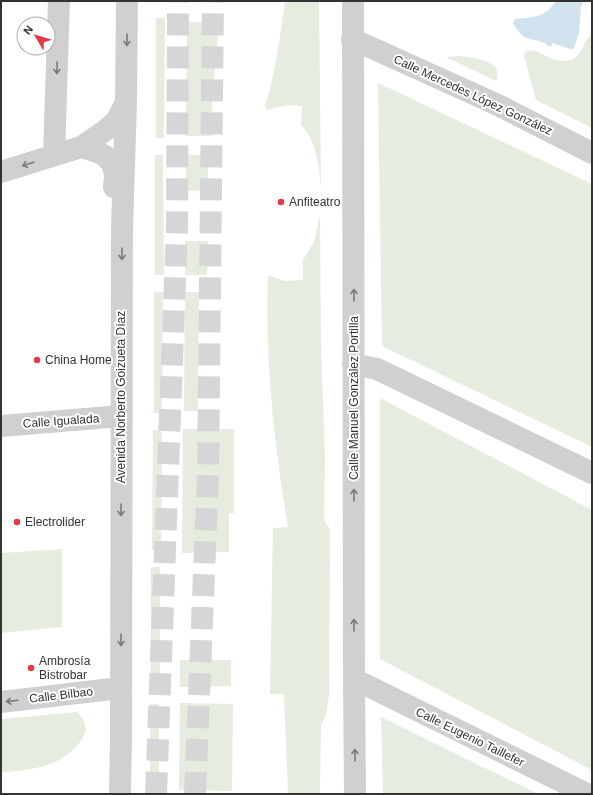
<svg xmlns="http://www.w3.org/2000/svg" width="593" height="795" viewBox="0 0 593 795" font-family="Arial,sans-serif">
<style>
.green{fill:#e6ecdf}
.water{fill:#cfe2ee}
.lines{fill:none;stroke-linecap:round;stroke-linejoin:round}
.highway-tunnel{stroke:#d6d6d6;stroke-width:22;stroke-dasharray:22 11;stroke-linecap:butt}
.minor{stroke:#d0d0d0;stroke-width:22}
.oneway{stroke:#7a7a7a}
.poi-dot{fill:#e63946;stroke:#fff;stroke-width:1.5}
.labels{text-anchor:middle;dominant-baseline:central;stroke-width:4;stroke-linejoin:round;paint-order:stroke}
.street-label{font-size:12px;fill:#333;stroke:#fff}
.poi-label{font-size:12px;fill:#333;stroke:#fff;text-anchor:start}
</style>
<rect width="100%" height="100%" fill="#fff"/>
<path class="green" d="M 285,1 L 319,1 L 321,188 C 319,165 317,142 301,125 L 302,106 C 290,104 279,106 268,110 L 266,109 L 265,106 C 276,72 280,36 285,1 Z
M 156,18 L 165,18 L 164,138 L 156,138 Z
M 187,22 L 219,23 L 212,101 L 213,136 L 186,136 Z
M 592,35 L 592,128 L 536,100 L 524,56 L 525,52 C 538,46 543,58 556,60 C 561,61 567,61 572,60 C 584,53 583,39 592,35 Z
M 459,56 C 473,58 505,60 496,81 L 446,57 Z
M 378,83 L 592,184 L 592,447 L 382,346 Z
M 155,155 L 163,155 L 164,275 L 155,275 Z
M 186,155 L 208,155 L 208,190 L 186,191 Z
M 320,215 L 321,347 L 325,458 L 324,518 L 326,524 L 330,529 L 329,695 L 326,716 L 321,725 L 320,794 L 288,794 L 284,694 L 270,694 L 273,528 L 288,527 C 274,444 265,360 268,275 L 284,281 L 303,280 L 303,260 L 314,242 Z
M 185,241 L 208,241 L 207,275 L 185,275 Z
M 154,292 L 163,292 L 162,413 L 154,413 Z
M 185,292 L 199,292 L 198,411 L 184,411 Z
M 380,398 L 592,510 L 592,770 L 380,659 Z
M 183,429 L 234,429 L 234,513 L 229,513 L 229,552 L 182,553 Z
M 153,430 L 162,430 L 161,550 L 152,550 Z
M 62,549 L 62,627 L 1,633 L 1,553 Z
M 151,567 L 160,567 L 160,686 L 151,686 Z
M 180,660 L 231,660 L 231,686 L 180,687 Z
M 180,703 L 233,704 L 232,791 L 179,790 Z
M 150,704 L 159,704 L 159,794 L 150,794 Z
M 77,712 C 87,723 89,730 80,742 C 61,768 30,769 1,773 L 1,719 Z
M 381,717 L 538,794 L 383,794 Z"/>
<path class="water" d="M 556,1 L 583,1 L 581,8 L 579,33 L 574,48 L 571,49 L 552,43 L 551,47 C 548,46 545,43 542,42 C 524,36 525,42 513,23 L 515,19 C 533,17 545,18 556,1 Z"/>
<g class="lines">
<path class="highway-tunnel" d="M 156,794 L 177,225 L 178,1
M 195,794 L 208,475 L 213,1"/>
<path class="minor" d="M 353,1 L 354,679 L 355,794
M 352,39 L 498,105 L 592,153
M 81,147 C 97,151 113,155 115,175 C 115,179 114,183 114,187
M 54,155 L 59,1
M 1,172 L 81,147 L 106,130 L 117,120 L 126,102
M 353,364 L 377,369 L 592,473
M 1,426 L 121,416
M 354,679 L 587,794
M 1,702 L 120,688
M 120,794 L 121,738 L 122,228 L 126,102 L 127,1"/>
</g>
<defs><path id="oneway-shaft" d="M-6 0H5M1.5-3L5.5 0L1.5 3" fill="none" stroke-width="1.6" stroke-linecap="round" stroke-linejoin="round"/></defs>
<g class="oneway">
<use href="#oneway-shaft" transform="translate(127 40) rotate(91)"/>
<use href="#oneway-shaft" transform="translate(57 68) rotate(92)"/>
<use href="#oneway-shaft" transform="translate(28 164) rotate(162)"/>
<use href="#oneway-shaft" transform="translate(122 254) rotate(90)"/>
<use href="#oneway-shaft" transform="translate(354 295) rotate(-90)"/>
<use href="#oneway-shaft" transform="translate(354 495) rotate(-90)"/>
<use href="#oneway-shaft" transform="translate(121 510) rotate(90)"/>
<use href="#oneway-shaft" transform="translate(354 625) rotate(-90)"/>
<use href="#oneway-shaft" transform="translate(121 640) rotate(90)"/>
<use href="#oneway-shaft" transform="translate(12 701) rotate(173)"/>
<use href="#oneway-shaft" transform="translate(355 755) rotate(-91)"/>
</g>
<g class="poi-dot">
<circle cx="281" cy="202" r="4"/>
<circle cx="37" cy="360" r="4"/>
<circle cx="17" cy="522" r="4"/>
<circle cx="31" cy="668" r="4"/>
</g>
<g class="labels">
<g class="street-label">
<text transform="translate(473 95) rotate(25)">Calle Mercedes López González</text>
<text transform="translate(121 397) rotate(-90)">Avenida Norberto Goizueta Díaz</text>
<text transform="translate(354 398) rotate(-90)">Calle Manuel González Portilla</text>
<text transform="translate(61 421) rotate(-4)">Calle Igualada</text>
<text transform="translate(61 695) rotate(-7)">Calle Bilbao</text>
<text transform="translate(470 737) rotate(26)">Calle Eugenio Taillefer</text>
</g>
<g class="poi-label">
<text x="289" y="202">Anfiteatro</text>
<text x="45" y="360">China Home</text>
<text x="25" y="522">Electrolider</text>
<text x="39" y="661">Ambrosía<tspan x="39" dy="14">Bistrobar</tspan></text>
</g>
</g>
<rect width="593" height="795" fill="none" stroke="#333333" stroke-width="4"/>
<g transform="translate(36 36) rotate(308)"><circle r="19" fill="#ffffff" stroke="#adadad"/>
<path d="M0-3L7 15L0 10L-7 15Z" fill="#e63946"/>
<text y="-6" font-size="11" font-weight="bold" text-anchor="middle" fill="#333333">N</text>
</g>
</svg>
